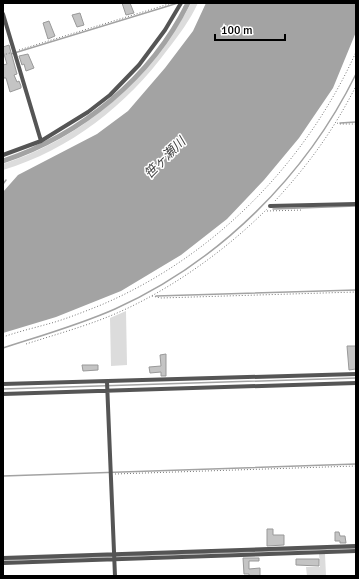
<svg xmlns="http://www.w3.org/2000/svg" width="359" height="579" viewBox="0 0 359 579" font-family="Signika,'Noto Sans JP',sans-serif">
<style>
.green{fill:#dcdcdc}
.water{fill:#a3a3a3}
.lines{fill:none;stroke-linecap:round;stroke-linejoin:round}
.stream{stroke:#a3a3a3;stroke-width:1.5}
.canal{stroke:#a3a3a3;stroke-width:5}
.building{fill:#c4c4c4;stroke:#999}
.path{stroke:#777;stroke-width:1;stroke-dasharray:1 2;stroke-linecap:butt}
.street{stroke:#555;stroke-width:4}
.labels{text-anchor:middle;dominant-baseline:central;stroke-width:3;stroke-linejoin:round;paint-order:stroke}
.water-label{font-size:13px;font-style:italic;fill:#444;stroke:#fff}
</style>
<rect width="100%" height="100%" fill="#fff"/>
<path class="green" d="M 191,3 L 198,3 C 190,20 179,35 168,49 C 127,105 70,150 3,170 L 3,164 C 68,143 123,101 163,47 C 173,33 183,19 191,3 Z
M 126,311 L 127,365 L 111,366 L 110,318 Z
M 319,554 L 325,554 L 326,576 L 307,576 L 306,567 L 320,567 Z"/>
<path class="water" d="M 206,3 L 356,3 L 356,32 L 333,88 L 299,138 L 264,180 L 227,219 L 181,255 L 121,291 L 56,317 L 3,333 L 3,192 L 18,175 L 97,134 L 128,111 L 165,68 L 193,31 Z"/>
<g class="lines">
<path class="stream" d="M 184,7 L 186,8
M 11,54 L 178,3
M 340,123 L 356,122
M 3,184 L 6,180
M 273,209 L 356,206
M 156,296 L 356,290
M 3,348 C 40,336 79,325 115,309 C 219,262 306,176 356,74
M 3,389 L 356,378
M 3,476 L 356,464
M 3,560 L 356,548"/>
<path class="canal" d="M 3,161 C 81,135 151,78 188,3"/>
</g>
<path class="building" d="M 122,3 L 130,3 L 134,13 L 126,15 Z
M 80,13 L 84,25 L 77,27 L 72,15 Z
M 49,21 L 55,36 L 48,39 L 43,23 Z
M 9,45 L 17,74 L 14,75 L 17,82 L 19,81 L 21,86 L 21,88 L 10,92 L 6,78 L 4,78 L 3,76 L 3,65 L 7,64 L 3,51 L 3,47 Z
M 28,54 L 34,68 L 26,71 L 24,64 L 22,65 L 19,56 Z
M 347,346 L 356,346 L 356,369 L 349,370 Z
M 166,354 L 166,376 L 161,376 L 161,372 L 150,373 L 149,367 L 161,366 L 160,355 Z
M 82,365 L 98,365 L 98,370 L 83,371 Z
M 267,529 L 273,529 L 273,535 L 284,535 L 284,545 L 267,546 Z
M 335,532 L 339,532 L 340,536 L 345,536 L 346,543 L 340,543 L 340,541 L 335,541 Z
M 243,558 L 259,558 L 259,561 L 249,561 L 249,569 L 260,568 L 260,576 L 249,576 L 249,574 L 244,574 Z
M 296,559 L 319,559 L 319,566 L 296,565 Z"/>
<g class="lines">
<path class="path" d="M 19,50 L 172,3
M 3,55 L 10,53
M 337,123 L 340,124 L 356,124
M 275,201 C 309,164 333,131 356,86
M 267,211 L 303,210
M 152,296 L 161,298 L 356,292
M 3,337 C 20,331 38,327 55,322 C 71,317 86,311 101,305 C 214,257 306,163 356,52
M 26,344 C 54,335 83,327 110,316 C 166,293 224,252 267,209
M 115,474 L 356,466"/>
<path class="street" d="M 3,14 L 41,141
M 3,155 L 41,141 L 88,112 L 110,95 L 139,65 L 165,30 L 181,3
M 270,206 L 356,204
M 107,382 L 115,576
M 3,384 L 356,374
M 3,394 L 356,383
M 3,558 L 356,546
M 3,563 L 356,551"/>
</g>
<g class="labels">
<g class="water-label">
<text transform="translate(165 158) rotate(-45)">笹ヶ瀬川</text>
</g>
</g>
<rect width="359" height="579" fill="none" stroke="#000000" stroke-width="8"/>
<path d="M215 34v6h70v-6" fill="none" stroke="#000000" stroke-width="2"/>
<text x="221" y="34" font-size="12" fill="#000000" stroke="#ffffff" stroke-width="3" paint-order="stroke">100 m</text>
</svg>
